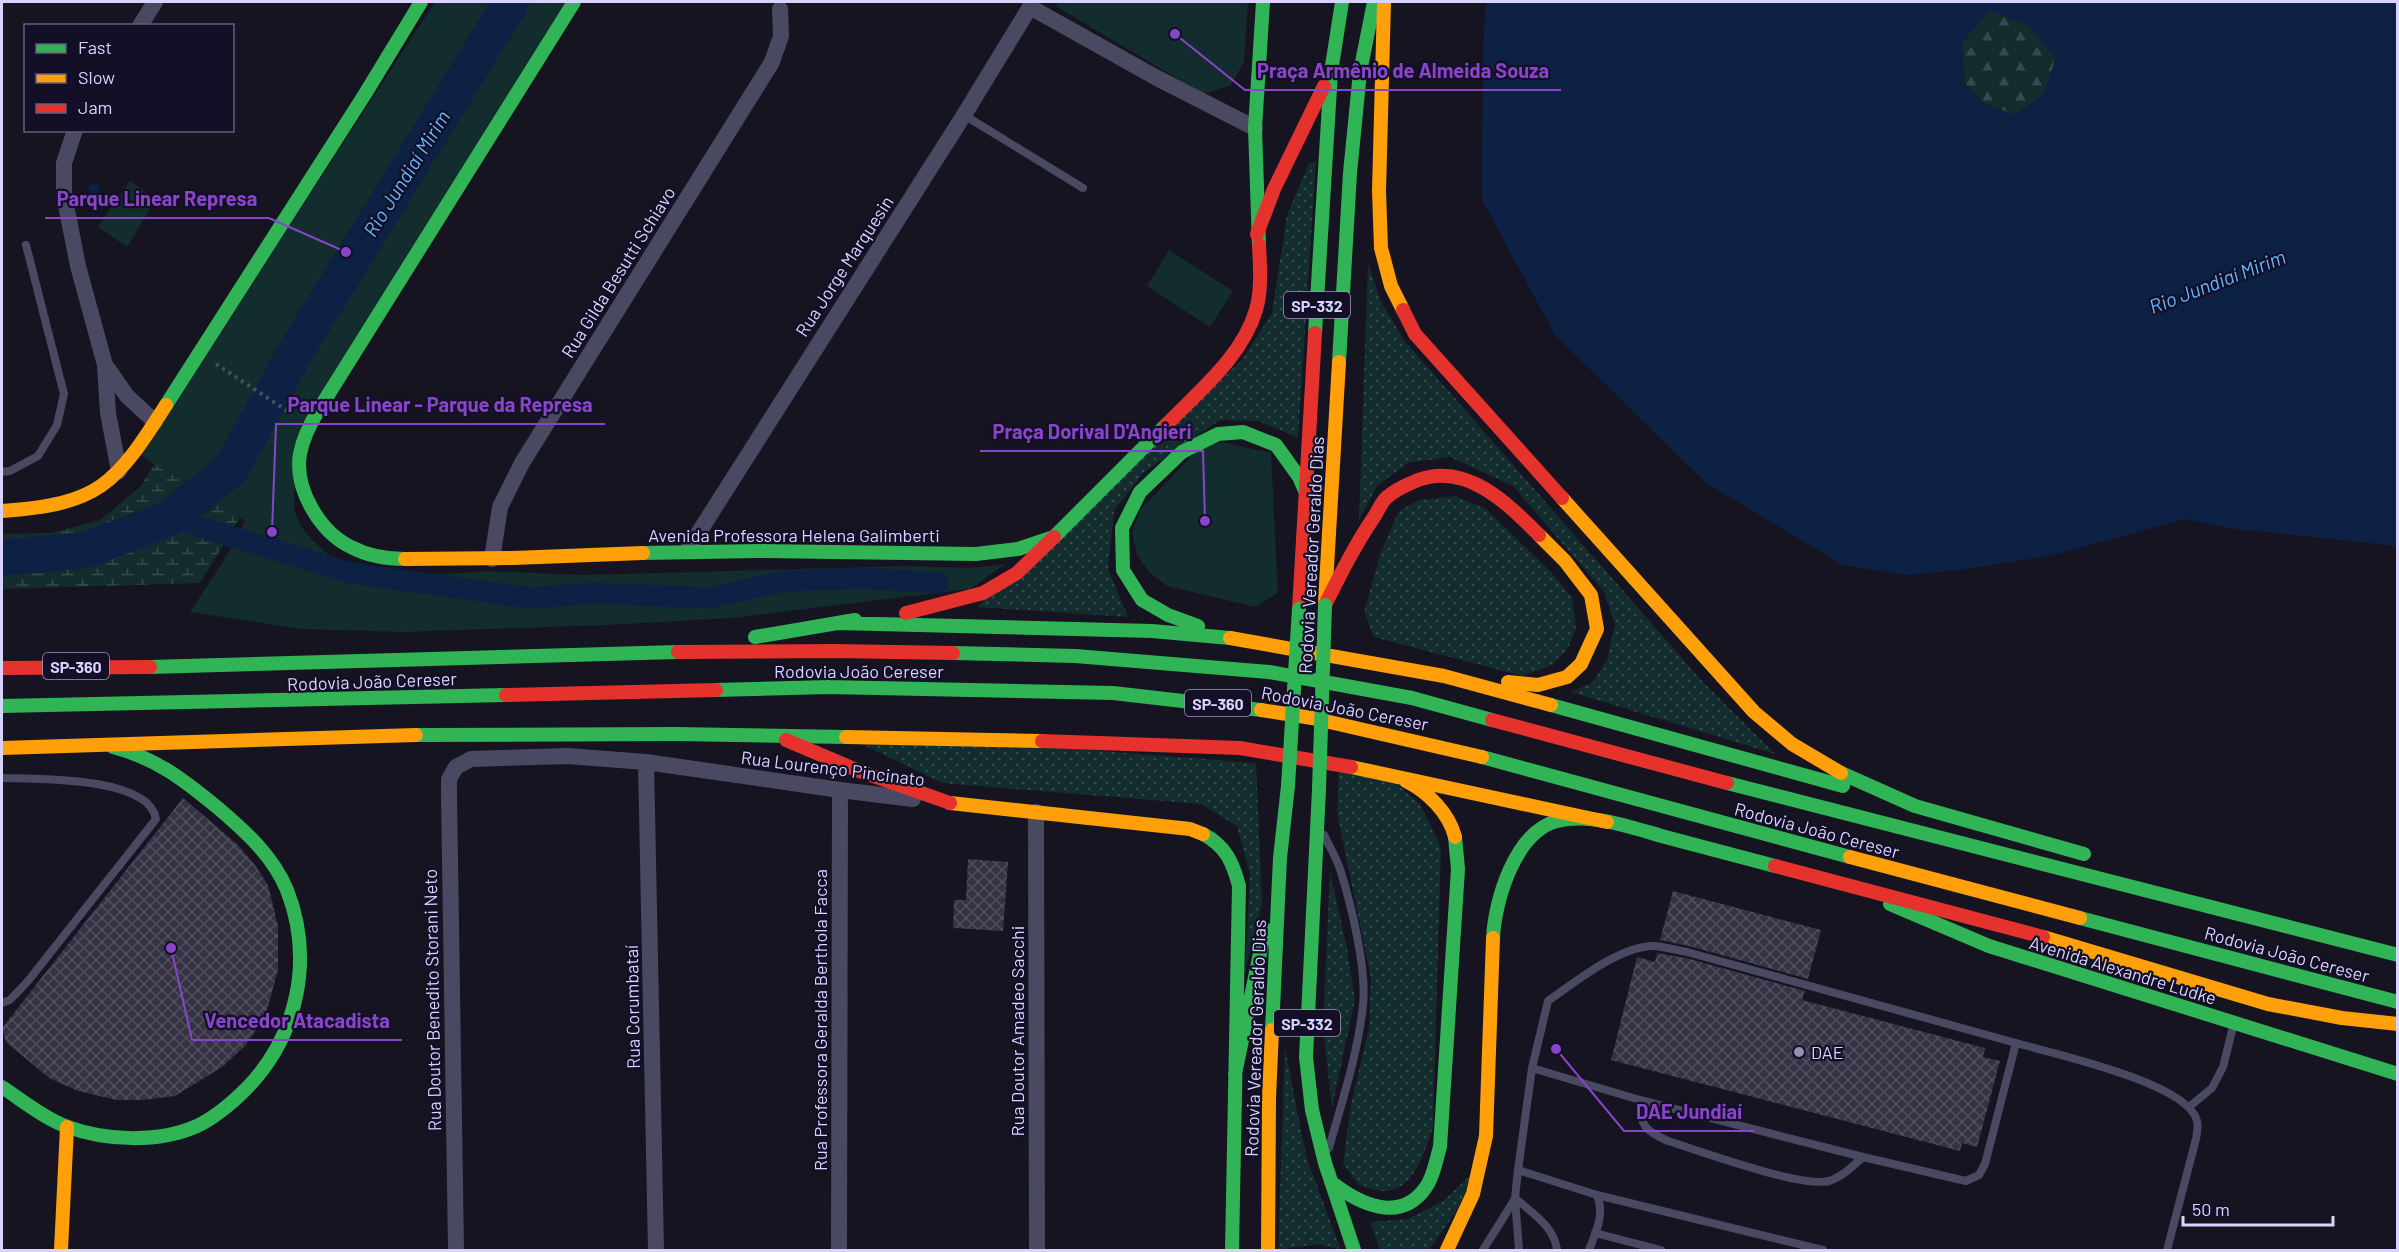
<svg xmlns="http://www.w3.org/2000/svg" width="2399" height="1252" viewBox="0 0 2399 1252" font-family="Barlow,sans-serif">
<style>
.grass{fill:url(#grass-dots)}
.forest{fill:url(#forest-firs)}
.wetland{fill:url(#wetland-marsh)}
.green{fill:#132c2d}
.water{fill:#0d2144;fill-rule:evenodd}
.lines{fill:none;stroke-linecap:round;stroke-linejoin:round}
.canal{stroke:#0d2144;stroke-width:21}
.river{stroke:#0d2144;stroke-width:36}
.building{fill:url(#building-cross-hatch)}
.path{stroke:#44505f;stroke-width:4;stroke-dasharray:3 4.5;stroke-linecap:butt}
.lane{stroke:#4a4962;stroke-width:8}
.street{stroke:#4a4962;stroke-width:16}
.fast{stroke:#30b455;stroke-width:14}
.slow{stroke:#ff9f0a;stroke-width:14}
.jam{stroke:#e5322d;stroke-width:14}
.fast-bridge{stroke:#30b455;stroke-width:14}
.poi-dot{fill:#9591b1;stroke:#130f26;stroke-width:2}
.labels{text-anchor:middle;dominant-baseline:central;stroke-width:4.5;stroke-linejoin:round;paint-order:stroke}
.shield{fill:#130f26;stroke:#9e99be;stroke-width:1.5}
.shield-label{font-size:16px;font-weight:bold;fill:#d9d4ff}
.street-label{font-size:18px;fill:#d9d4ff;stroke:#130f26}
.poi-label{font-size:18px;fill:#d9d4ff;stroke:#130f26;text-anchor:start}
.water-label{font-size:20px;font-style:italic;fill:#62b6ff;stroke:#130f26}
.leader{fill:none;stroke:#8945c9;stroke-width:2}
.callout-dot{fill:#8945c9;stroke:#130f26;stroke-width:2}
.callout-label{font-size:20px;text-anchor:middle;font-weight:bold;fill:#8945c9;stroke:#130f26;stroke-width:4.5;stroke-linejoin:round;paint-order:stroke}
</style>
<defs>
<pattern id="grass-dots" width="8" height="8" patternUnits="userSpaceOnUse" patternTransform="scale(1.5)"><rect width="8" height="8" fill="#132c2d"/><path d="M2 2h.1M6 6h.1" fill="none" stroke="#354a4c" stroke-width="1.8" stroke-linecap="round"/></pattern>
<pattern id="forest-firs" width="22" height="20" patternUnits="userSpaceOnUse" patternTransform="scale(1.5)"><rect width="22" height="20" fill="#132c2d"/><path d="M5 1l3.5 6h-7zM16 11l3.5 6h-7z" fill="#354a4c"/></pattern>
<pattern id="wetland-marsh" width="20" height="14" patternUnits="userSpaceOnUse" patternTransform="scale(1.5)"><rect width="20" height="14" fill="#132c2d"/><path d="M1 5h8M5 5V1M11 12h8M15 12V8" fill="none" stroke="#354a4c"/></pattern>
<pattern id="building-cross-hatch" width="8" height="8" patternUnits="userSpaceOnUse" patternTransform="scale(1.5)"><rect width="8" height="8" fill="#343243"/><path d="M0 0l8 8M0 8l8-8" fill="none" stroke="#514f5f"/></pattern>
</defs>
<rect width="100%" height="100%" fill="#161421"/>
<path class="grass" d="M 1316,161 L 1298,438 L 1259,421 L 1220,420 L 1143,473 L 1114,511 L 1108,569 L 1128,617 L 977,607 L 1241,361 L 1272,313 L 1287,215 L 1309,163 Z
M 1368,262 L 1380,300 L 1404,340 L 1702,681 L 1775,754 L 1571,692 L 1593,682 L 1607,659 L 1615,624 L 1604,592 L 1513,486 L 1450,457 L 1408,463 L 1377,486 L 1359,520 Z
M 1455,496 L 1486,509 L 1549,570 L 1572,597 L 1576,629 L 1567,650 L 1552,665 L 1522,676 L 1374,637 L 1364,612 L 1381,551 L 1399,511 L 1419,500 Z
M 847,737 L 971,741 L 1256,763 L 1262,904 L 1245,973 L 1250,875 L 1237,826 L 1201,804 L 942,783 Z
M 1339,764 L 1386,775 L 1420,804 L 1441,847 L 1433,1127 C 1425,1150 1414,1193 1383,1191 C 1375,1191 1366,1187 1359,1185 L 1343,1164 L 1351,1104 L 1369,1028 L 1371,978 L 1337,813 Z
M 1330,871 L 1347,948 L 1355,1000 L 1332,1108 L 1323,1027 Z
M 1285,1048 L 1306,1156 L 1341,1250 L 1318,1244 L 1278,1250 Z
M 1475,1171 L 1458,1209 L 1429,1250 L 1380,1250 L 1370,1222 L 1408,1219 L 1443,1201 Z"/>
<path class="forest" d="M 1990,10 L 2030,26 L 2056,58 L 2044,94 L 2015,115 L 1985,104 L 1964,83 L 1962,42 Z"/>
<path class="wetland" d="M 446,2 L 554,2 L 200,583 L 2,589 L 2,534 L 51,533 L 100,520 L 140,487 Z"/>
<path class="green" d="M 435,2 L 571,2 L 295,456 L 294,510 L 301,526 L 311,539 L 334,560 L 359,568 L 417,576 L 489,571 L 583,575 L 906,566 L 970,568 L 1005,564 L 970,589 L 732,618 L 606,625 L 404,632 L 301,629 L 190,612 L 226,557 L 245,521 L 140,455 Z
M 1055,2 L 1248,2 L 1244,62 L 1231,85 L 1203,94 L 1057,7 Z
M 130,181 L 156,199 L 127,247 L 98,227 Z
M 1169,250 L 1233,291 L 1210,327 L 1147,286 Z
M 1208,439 L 1271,453 L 1278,593 L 1255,607 L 1167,586 L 1150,573 L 1137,555 L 1132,533 L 1140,510 Z"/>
<path class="water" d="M 1486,2 L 2397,2 L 2397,546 L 2227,528 L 2186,519 L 2050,556 L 1958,570 L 1906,575 L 1842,565 L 1705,482 L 1555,335 L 1482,200 L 1483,42 ZM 1990,10 L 2030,26 L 2056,58 L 2044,94 L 2015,115 L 1985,104 L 1964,83 L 1962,42 Z
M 98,183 L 104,208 L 93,210 L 88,186 Z"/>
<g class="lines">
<path class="canal" d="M 170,518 L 351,573 L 530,598 L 595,593 L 708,598 L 785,581 L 861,578 L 938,583"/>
<path class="river" d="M 2,558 L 86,550 L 170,518 L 231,469 L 299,346 L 511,2"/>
</g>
<path class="building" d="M 183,798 L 238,845 L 255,865 L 268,885 L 278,926 L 278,970 L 265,1017 L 245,1046 L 222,1067 L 175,1096 L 143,1100 L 117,1100 L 78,1091 L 49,1078 L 6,1042 L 2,1028 Z
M 968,859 L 1008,862 L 1003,931 L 953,928 L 954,900 L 966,900 Z
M 1673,891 L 1821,930 L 1808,979 L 1689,946 L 1660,940 Z
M 1657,953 L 1686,958 L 1805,991 L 1802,1000 L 1985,1048 L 1983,1057 L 2000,1061 L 1977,1147 L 1962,1143 L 1960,1151 L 1611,1060 L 1637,957 L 1655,962 Z"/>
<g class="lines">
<path class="path" d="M 216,364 L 292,414"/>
<path class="lane" d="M 964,115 L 1083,188
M 2,472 L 10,471 L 38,456 L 57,425 L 64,394 L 26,245
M 2,778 C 35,779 149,776 156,819 L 28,981 L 10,1000 L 2,1003
M 1324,835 C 1329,846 1336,857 1340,869 C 1351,904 1367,969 1363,1005 C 1358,1053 1342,1102 1329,1148
M 1532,1068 L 1640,1100 L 1863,1157 L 1966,1181 L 1979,1175 L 1985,1164 L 2016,1043 C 2051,1053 2189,1083 2197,1121 C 2198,1126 2197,1134 2196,1139 L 2167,1250
M 1640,1100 C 1639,1126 1646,1131 1668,1141 C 1700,1151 1801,1188 1829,1181 C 1842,1177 1853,1166 1863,1157
M 2189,1107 L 2212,1088 L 2223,1067 L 2234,1023
M 1518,1170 L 1597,1195 L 1823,1250
M 1515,1198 C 1533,1214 1554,1226 1557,1250
M 1595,1233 L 1661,1250
M 1483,1250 L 1515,1199
M 1519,1250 L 1515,1198 L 1518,1170 L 1532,1068 L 1548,1001 C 1575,982 1621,945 1655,946 C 1665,947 1676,950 1687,952 L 2016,1043
M 1589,1250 C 1596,1232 1605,1214 1597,1195"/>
<path class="street" d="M 1030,7 L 1157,78 L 1255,128
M 140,26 L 155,2
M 75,130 L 64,163 L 64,195 L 78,266 L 105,365 L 108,413 L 119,471
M 106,366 L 127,396 L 155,422
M 687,551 L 964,115 L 1030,7 L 1031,2
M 492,559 L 500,507 L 522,463 L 772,62 L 781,36 L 780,9
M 646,762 L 656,1250
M 1036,812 L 1037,1250
M 456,1250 L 449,794 L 449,779 L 456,767 L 471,759 L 567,756 L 646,762 L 840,790 L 913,799
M 839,1250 L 840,790"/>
<path class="fast" d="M 1259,245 L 1255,128 L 1263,2
M 1315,333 L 1331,72 L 1342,2
M 1339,362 L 1350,173 L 1360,72 L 1374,2
M 166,405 L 365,94 L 421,2
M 643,553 L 758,551 L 976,554 L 1018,549 L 1054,537 L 1166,425
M 405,559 C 387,559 368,556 351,547 C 320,532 294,489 300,454 C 303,438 310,424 318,411 L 574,2
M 837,623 L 1152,631 L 1230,638
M 1198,626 L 1168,615 L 1142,600 L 1123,570 L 1122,528 L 1140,492 L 1182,452 L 1218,434 L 1243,432 L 1276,445 L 1299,477 L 1306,493
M 755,637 L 855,620
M 953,653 L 1075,656 L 1269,672 L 1412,698 L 1492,720
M 150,667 L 678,652
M 716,690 L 828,687 L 1113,693 L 1261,710
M 1551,705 L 1843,786
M 2,706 L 506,695
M 416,735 L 677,734 L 846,737
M 1482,757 L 1850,857
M 1841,773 L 1915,806 L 2084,854
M 1727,783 L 2398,955
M 1319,789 L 1306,1057 L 1312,1110 L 1325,1163 L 1354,1250
M 1203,834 C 1226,846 1233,863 1239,886 L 1232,1250
M 1890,904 L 1989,946 L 2398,1074
M 2080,918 L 2398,1002
M 1493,938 C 1495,900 1515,832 1557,821 C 1593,812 1635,829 1669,838 C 1704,847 1740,857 1775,866
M 1272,1030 L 1280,858 L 1288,786
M 1235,1074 L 1265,929
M 2,1087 C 23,1101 44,1118 68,1127 C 106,1141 159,1143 197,1126 C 216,1117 232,1103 247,1088 C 298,1035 314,959 287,890 C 273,856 245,831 218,808 C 184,780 156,758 113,747
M 1331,1182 C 1358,1203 1400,1225 1426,1187 C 1434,1176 1436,1160 1440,1147 L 1458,869 L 1455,837"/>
<path class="slow" d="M 1384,2 L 1379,191 L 1381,248 L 1391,286 L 1403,310
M 1562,498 L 1754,712 L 1792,744 L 1841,773
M 2,511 C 100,504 115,485 166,405
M 405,559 L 513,558 L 643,553
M 1325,602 L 1339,362
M 1230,638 L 1444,676 L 1551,705
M 1508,682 L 1538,685 L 1567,677 L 1581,664 L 1597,629 L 1591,595 L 1565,561 L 1539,535
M 1261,710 L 1312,718 L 1482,757
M 846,737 L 1042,741
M 2,748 L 416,735
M 1351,767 L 1607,822
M 1406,781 C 1428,792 1449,813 1455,837
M 950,803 L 1190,829 L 1203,834
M 1850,857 L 2080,918
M 2043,937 L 2268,1004 L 2342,1018 L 2398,1024
M 61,1250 L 67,1127
M 1268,1250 L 1269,1098 L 1272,1030
M 1447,1250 L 1473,1194 L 1486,1136 L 1493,938"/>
<path class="jam" d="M 1257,234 L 1274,189 L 1324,86
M 1403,310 L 1415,334 L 1562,498
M 1166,425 C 1199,391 1242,357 1256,310 C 1262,290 1260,265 1259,245
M 1325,605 C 1340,575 1355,545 1374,517 C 1378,511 1381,503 1386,498 C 1395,490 1408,484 1418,480 C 1467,462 1508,504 1539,535
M 1299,609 L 1315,333
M 906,613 L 983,593 L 1017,573 L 1054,537
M 678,652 L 834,651 L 953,653
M 2,668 L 150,667
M 506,695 L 716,690
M 1492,720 L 1727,783
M 786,740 L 859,771 L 950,803
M 1042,741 L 1240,748 L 1351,767
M 1775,866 L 2043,937"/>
<path class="fast-bridge" d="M 1288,786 L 1299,609
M 1319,789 L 1325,605"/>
</g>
<circle class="poi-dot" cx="1799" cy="1052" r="6"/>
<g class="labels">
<g class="shield">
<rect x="1284" y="292" width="66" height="26" rx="4.5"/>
<rect x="43" y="653" width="66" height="26" rx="4.5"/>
<rect x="1185" y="690" width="66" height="26" rx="4.5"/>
<rect x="1274" y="1010" width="66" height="26" rx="4.5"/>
</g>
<g class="shield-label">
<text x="1317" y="305">SP-332</text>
<text x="76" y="666">SP-360</text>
<text x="1218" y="703">SP-360</text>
<text x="1307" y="1023">SP-332</text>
</g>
<g class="street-label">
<text transform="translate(844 266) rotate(-57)">Rua Jorge Marquesin</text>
<text transform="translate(618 272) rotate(-58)">Rua Gilda Besutti Schiavo</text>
<text x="794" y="535">Avenida Professora Helena Galimberti</text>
<text transform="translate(1311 555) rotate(-87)">Rodovia Vereador Geraldo Dias</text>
<text x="859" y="671">Rodovia João Cereser</text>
<text transform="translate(372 681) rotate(-2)">Rodovia João Cereser</text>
<text transform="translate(1345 708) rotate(11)">Rodovia João Cereser</text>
<text transform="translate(833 768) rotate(7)">Rua Lourenço Pincinato</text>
<text transform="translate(1817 830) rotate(15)">Rodovia João Cereser</text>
<text transform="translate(2287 954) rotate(15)">Rodovia João Cereser</text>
<text transform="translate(2123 970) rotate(17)">Avenida Alexandre Ludke</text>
<text transform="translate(432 1000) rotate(-91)">Rua Doutor Benedito Storani Neto</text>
<text transform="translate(632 1007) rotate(-91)">Rua Corumbataí</text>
<text transform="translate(820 1020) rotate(-90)">Rua Professora Geralda Berthola Facca</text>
<text transform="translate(1017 1031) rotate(-90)">Rua Doutor Amadeo Sacchi</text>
<text transform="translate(1255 1038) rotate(-88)">Rodovia Vereador Geraldo Dias</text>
</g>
<g class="poi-label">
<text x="1811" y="1052">DAE</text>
</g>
<g class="water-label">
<text transform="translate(406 173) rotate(-58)">Rio Jundiaí Mirim</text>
<text transform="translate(2217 281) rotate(-21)">Rio Jundiaí Mirim</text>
</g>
</g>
<path class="leader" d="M1175 34L1245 90H1561M346 252L269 218H45M272 532L276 424H605M1205 521L1203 451H980M171 948L192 1040H402M1556 1049L1624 1131H1754"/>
<g class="callout-dot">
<circle cx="1175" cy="34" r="6"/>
<circle cx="346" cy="252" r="6"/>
<circle cx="272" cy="532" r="6"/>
<circle cx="1205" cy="521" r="6"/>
<circle cx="171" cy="948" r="6"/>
<circle cx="1556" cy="1049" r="6"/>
</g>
<g class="callout-label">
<text x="1403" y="78">Praça Armênio de Almeida Souza</text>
<text x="157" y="206">Parque Linear Represa</text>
<text x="440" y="412">Parque Linear - Parque da Represa</text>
<text x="1092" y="439">Praça Dorival D'Angieri</text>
<text x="297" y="1028">Vencedor Atacadista</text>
<text x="1689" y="1119">DAE Jundiaí</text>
</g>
<rect width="2399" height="1252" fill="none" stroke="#d9d4ff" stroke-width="6"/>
<rect x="24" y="24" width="210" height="108" fill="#130f26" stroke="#625e7d" stroke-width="1.5"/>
<rect x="36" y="44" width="30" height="9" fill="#30b455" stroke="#625e7d" stroke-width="1.5"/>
<text x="78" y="54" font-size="18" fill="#d9d4ff">Fast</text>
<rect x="36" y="74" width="30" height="9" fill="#ff9f0a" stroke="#625e7d" stroke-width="1.5"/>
<text x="78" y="84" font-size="18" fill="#d9d4ff">Slow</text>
<rect x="36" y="104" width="30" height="9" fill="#e5322d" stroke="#625e7d" stroke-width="1.5"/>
<text x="78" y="114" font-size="18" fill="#d9d4ff">Jam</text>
<path d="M2183 1216v9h150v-9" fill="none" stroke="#d9d4ff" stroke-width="3"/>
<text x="2192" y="1216" font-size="18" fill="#d9d4ff" stroke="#130f26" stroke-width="4.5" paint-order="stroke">50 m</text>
</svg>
